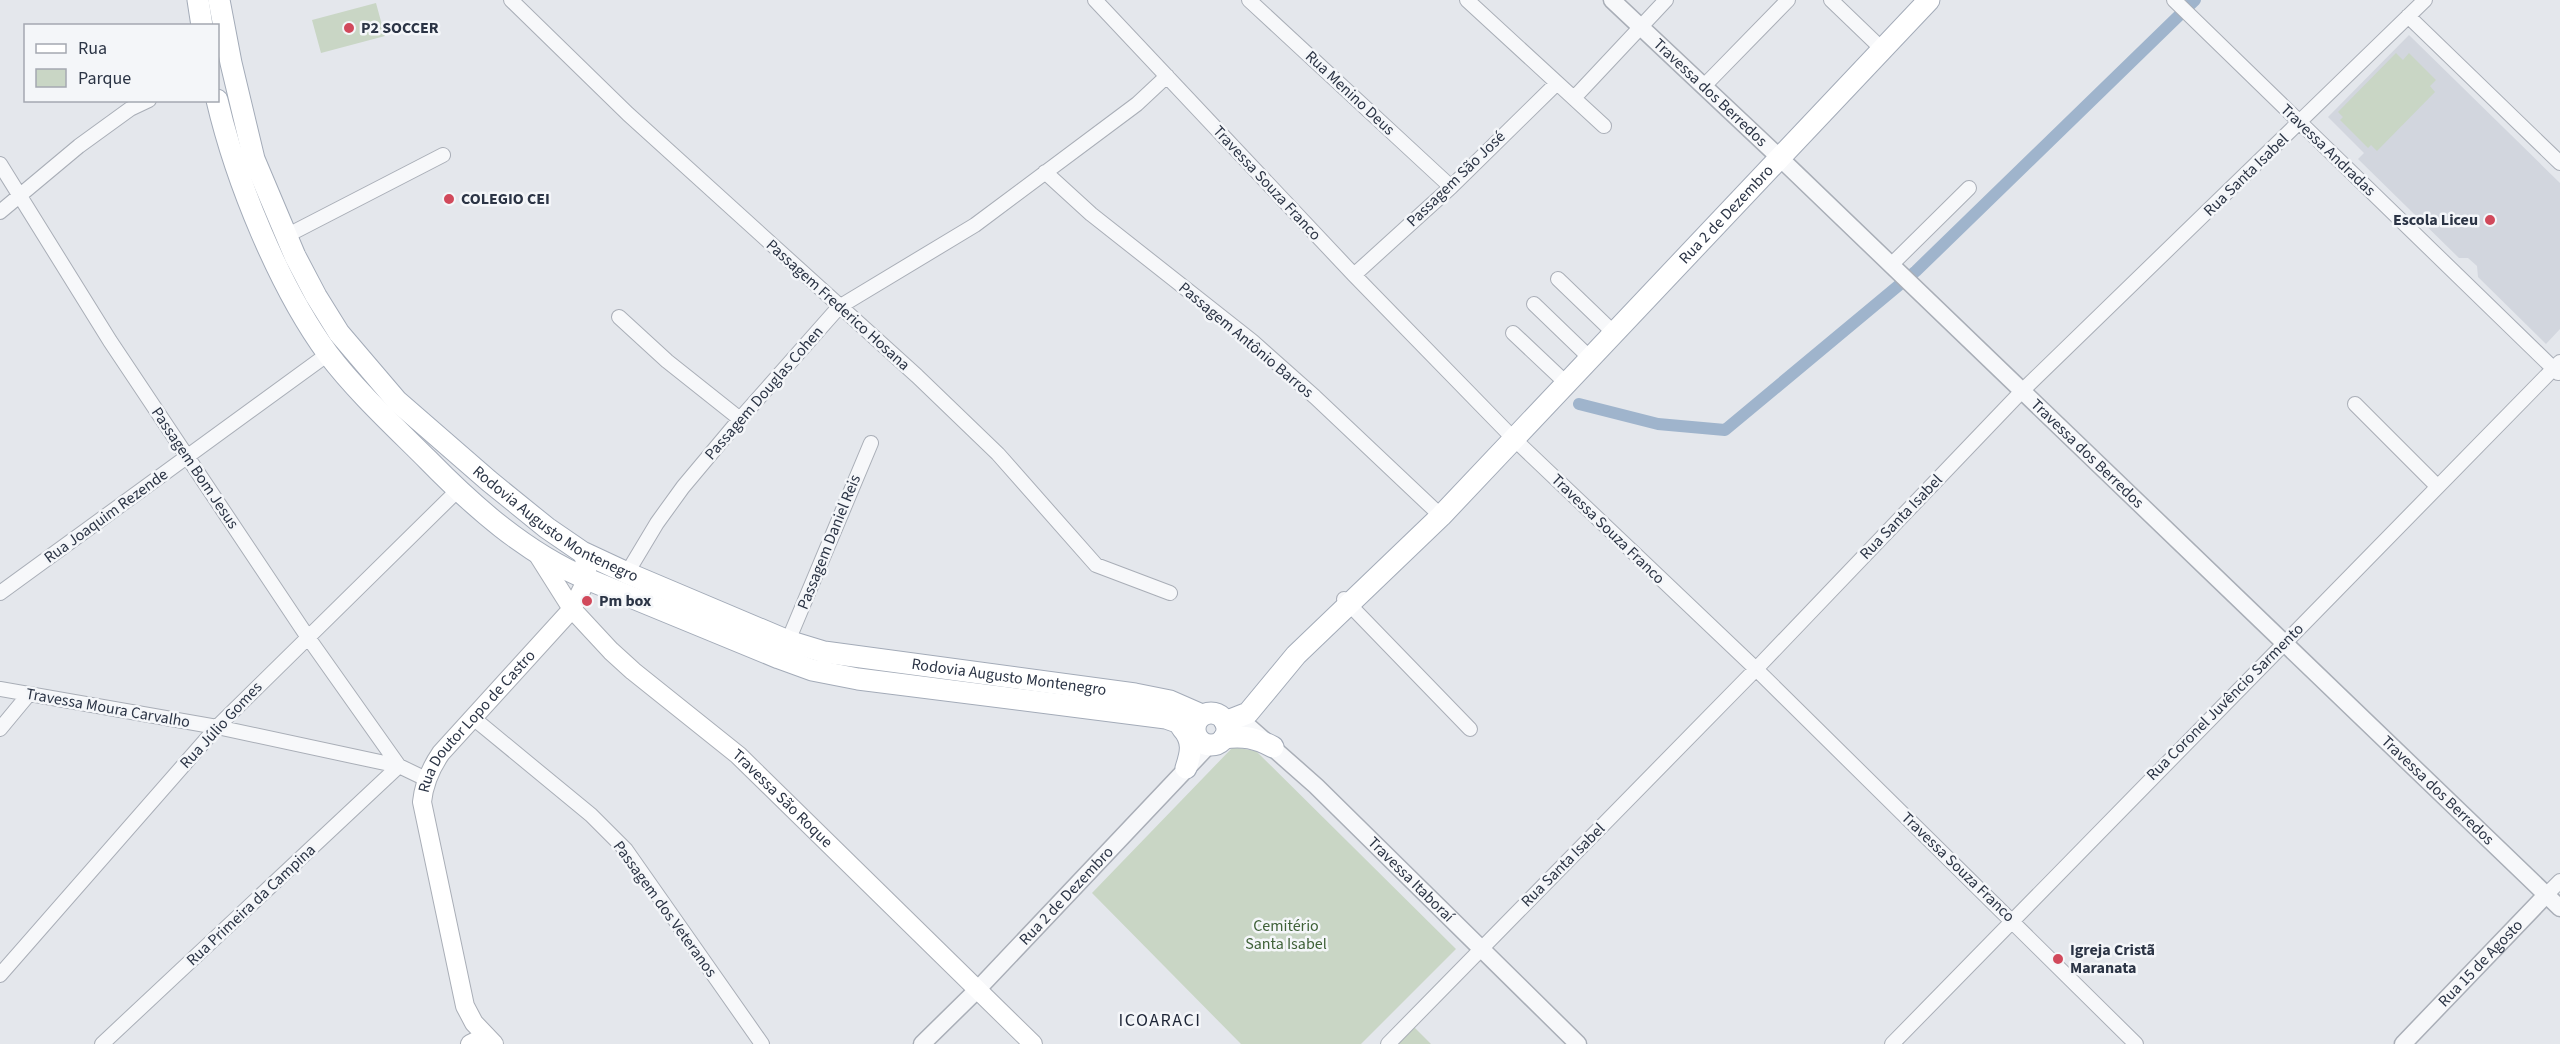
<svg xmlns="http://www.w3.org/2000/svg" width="2560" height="1044" viewBox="0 0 2560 1044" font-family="'Source Sans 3',sans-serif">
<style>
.built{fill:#d2d6de}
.green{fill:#c9d6c5}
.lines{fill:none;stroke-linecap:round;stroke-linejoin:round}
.canal{stroke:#9fb4cc;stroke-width:12}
.minor-casing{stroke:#a9aeb7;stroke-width:16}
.tertiary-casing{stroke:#a9aeb7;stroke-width:19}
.secondary-casing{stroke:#a9aeb7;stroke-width:20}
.primary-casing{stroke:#a3abb8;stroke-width:23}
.minor{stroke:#f7f8fa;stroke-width:14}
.tertiary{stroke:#f7f8fa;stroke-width:16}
.secondary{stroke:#fff;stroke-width:18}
.primary{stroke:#fff;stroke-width:21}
.poi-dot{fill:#d1495b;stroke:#f4f6f9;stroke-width:2}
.labels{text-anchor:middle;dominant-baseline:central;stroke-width:5;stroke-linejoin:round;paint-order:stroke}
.poi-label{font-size:16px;font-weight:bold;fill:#2b3445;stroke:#f4f6f9;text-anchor:start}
.street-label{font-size:16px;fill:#2b3445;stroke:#f4f6f9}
.park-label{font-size:16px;fill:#3f6138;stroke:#f4f6f9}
.neighbourhood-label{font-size:18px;letter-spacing:1.5px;fill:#1d2536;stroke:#f4f6f9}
</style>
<rect width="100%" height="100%" fill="#e4e7ec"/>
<path class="built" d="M 2409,35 L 2560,183 L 2560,329 L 2546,344 L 2478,277 L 2477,266 L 2468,258 L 2459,258 L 2358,159 L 2364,153 L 2328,117 Z"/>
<path class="green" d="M 376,3 L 385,36 L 321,53 L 312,20 Z
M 2396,53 L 2403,60 L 2409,53 L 2436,80 L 2430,86 L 2435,92 L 2377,151 L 2371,145 L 2368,148 L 2340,120 L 2343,117 L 2338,112 Z
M 1233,747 L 1256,751 L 1456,949 L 1361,1044 L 1241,1044 L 1092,893 Z
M 1413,1026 L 1431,1044 L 1395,1044 Z"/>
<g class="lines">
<path class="canal" d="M 1579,404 L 1658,424 L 1725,430 L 1916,271 L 2195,0"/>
<g class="minor-casing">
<path id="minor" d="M 511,0 L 628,114 L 917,376 L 998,454 L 1096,565 L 1170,593
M 1095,0 L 1354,275 L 1514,439 L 1756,669 L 2136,1044
M 1249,0 L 1451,187
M 1467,0 L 1604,126
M 1831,0 L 1882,49
M 2174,0 L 2558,373
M 2408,16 L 2560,163
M 1704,86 L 1788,0
M 1574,98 L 1666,0
M 0,164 L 110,341 L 307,636 L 399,766
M 1045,172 L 1091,214 L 1252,341 L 1315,397 L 1441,516
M 0,212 L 79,146 L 130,109 L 149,100
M 286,236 L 443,155
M 1891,265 L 1969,188
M 1354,275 L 1451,187 L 1557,83
M 1558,279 L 1613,332
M 1534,304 L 1589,357
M 619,317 L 667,361 L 740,419
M 1513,333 L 1565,382
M 2355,404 L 2437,486
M 627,573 L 657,523 L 683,487 L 740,419 L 839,307 L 975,225 L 1137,104 L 1167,76
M 0,593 L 328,354
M 1344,599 L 1470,729
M 788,641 L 871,443
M 0,689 L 217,727 L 399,766 L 426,779
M 472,717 L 591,815 L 626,850 L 762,1044
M 0,729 L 29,694
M 2546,895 L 2560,881
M 0,975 L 217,727 L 458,490
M 102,1044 L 399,766
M 1388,1044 L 1756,669 L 2022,391 L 2425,0
M 1892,1044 L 2560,362"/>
</g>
<g class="tertiary-casing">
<g id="tertiary">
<path id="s1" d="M 1612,0 L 1781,159 L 2560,908"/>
<path id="s2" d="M 1239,718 L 1316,786 L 1578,1044"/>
<path id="s3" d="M 922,1044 L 978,989 L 1209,745"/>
<path id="s4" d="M 2403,1044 L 2546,895"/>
</g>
</g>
<g class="secondary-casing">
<g id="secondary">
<path id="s5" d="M 536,552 L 572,609 L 611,651 L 633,671 L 738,755 L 1033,1044"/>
<path d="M 470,1044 L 486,1036"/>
<path id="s6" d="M 494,1044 L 474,1023 L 465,1006 L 422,802 C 424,783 430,769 441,753 L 572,609 L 587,579 L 587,568 L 582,552"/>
</g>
</g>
<g class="primary-casing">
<g id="primary">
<path d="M 198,0 L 202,26"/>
<path id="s7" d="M 219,0 L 231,63 L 254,159 L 295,256 L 316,296 L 339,333 L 397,401 L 489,481 L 547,528 L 582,552 L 627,573 L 788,641 L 824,652 L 1135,694 L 1170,701 L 1202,715"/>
<path d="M 217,100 C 236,181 279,287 328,354 C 357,392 394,426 428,460 C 474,507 526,553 587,579 L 779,658 L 812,670 L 858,679 L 1166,718 L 1194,728"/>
<circle cx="1211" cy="729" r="16"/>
<path id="s8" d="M 1225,722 L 1248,713 L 1296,655 L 1441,516 L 1929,0"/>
<path d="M 1182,728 C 1194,741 1191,753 1186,768"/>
<path d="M 1224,738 C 1243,735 1256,738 1273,747"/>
</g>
</g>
<use href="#minor" class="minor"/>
<use href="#tertiary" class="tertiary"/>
<use href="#secondary" class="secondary"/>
<use href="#primary" class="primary"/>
</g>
<g class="poi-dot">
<circle cx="349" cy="28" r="6"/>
<circle cx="449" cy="199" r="6"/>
<circle cx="2490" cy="220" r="6"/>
<circle cx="587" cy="601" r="6"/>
<circle cx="2058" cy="959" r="6"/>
</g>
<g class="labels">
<g class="poi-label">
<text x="361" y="28">P2 SOCCER</text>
<text x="461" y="199">COLEGIO CEI</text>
<text x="2478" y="220" text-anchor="end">Escola Liceu</text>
<text x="599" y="601">Pm box</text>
<text x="2070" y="950">Igreja Cristã<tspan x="2070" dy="18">Maranata</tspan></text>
</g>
<g class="street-label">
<text stroke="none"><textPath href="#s1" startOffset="135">Travessa dos Berredos</textPath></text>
<text transform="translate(1350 93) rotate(43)">Rua Menino Deus</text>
<text transform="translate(2328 150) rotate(44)">Travessa Andradas</text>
<text transform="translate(2246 175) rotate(-44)">Rua Santa Isabel</text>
<text transform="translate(1456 179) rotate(-44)">Passagem São José</text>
<text transform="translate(1267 183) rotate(47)">Travessa Souza Franco</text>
<text stroke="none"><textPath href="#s8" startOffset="716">Rua 2 de Dezembro</textPath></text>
<text transform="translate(838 305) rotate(42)">Passagem Frederico Hosana</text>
<text transform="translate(1246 340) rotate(40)">Passagem Antônio Barros</text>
<text transform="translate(764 393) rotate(-49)">Passagem Douglas Cohen</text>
<text stroke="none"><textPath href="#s1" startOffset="657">Travessa dos Berredos</textPath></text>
<text transform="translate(195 468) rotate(56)">Passagem Bom Jesus</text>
<text transform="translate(106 516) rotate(-36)">Rua Joaquim Rezende</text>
<text transform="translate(1901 517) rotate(-46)">Rua Santa Isabel</text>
<text stroke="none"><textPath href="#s7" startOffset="648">Rodovia Augusto Montenegro</textPath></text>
<text transform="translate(1608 529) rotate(44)">Travessa Souza Franco</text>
<text transform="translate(829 542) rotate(-68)">Passagem Daniel Reis</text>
<text stroke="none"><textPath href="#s7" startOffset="1134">Rodovia Augusto Montenegro</textPath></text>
<text transform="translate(2225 702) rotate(-45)">Rua Coronel Juvêncio Sarmento</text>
<text transform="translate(108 708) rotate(10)">Travessa Moura Carvalho</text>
<text stroke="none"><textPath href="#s6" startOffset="356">Rua Doutor Lopo de Castro</textPath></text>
<text transform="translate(221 725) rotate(-47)">Rua Júlio Gomes</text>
<text stroke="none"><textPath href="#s1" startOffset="1143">Travessa dos Berredos</textPath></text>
<text stroke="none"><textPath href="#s5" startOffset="351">Travessa São Roque</textPath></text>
<text transform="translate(1563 865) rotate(-45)">Rua Santa Isabel</text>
<text transform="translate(1958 867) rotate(44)">Travessa Souza Franco</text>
<text stroke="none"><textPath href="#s2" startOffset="236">Travessa Itaboraí</textPath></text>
<text stroke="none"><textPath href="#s3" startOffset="207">Rua 2 de Dezembro</textPath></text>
<text transform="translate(251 905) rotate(-43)">Rua Primeira da Campina</text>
<text transform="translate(665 909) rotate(54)">Passagem dos Veteranos</text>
<text stroke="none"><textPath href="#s4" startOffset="112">Rua 15 de Agosto</textPath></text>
</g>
<g class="park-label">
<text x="1286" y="926">Cemitério<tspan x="1286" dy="18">Santa Isabel</tspan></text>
</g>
<g class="neighbourhood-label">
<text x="1160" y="1020">ICOARACI</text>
</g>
</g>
<rect x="24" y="24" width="195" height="78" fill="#f4f6f9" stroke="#a4a8b1" stroke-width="1.5"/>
<rect x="36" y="44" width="30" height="9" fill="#ffffff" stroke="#a4a8b1" stroke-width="1.5"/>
<text x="78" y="54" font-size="18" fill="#2b3445">Rua</text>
<rect x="36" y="69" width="30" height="18" fill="#c9d6c5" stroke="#a4a8b1" stroke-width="1.5"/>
<text x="78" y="84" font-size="18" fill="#2b3445">Parque</text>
</svg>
